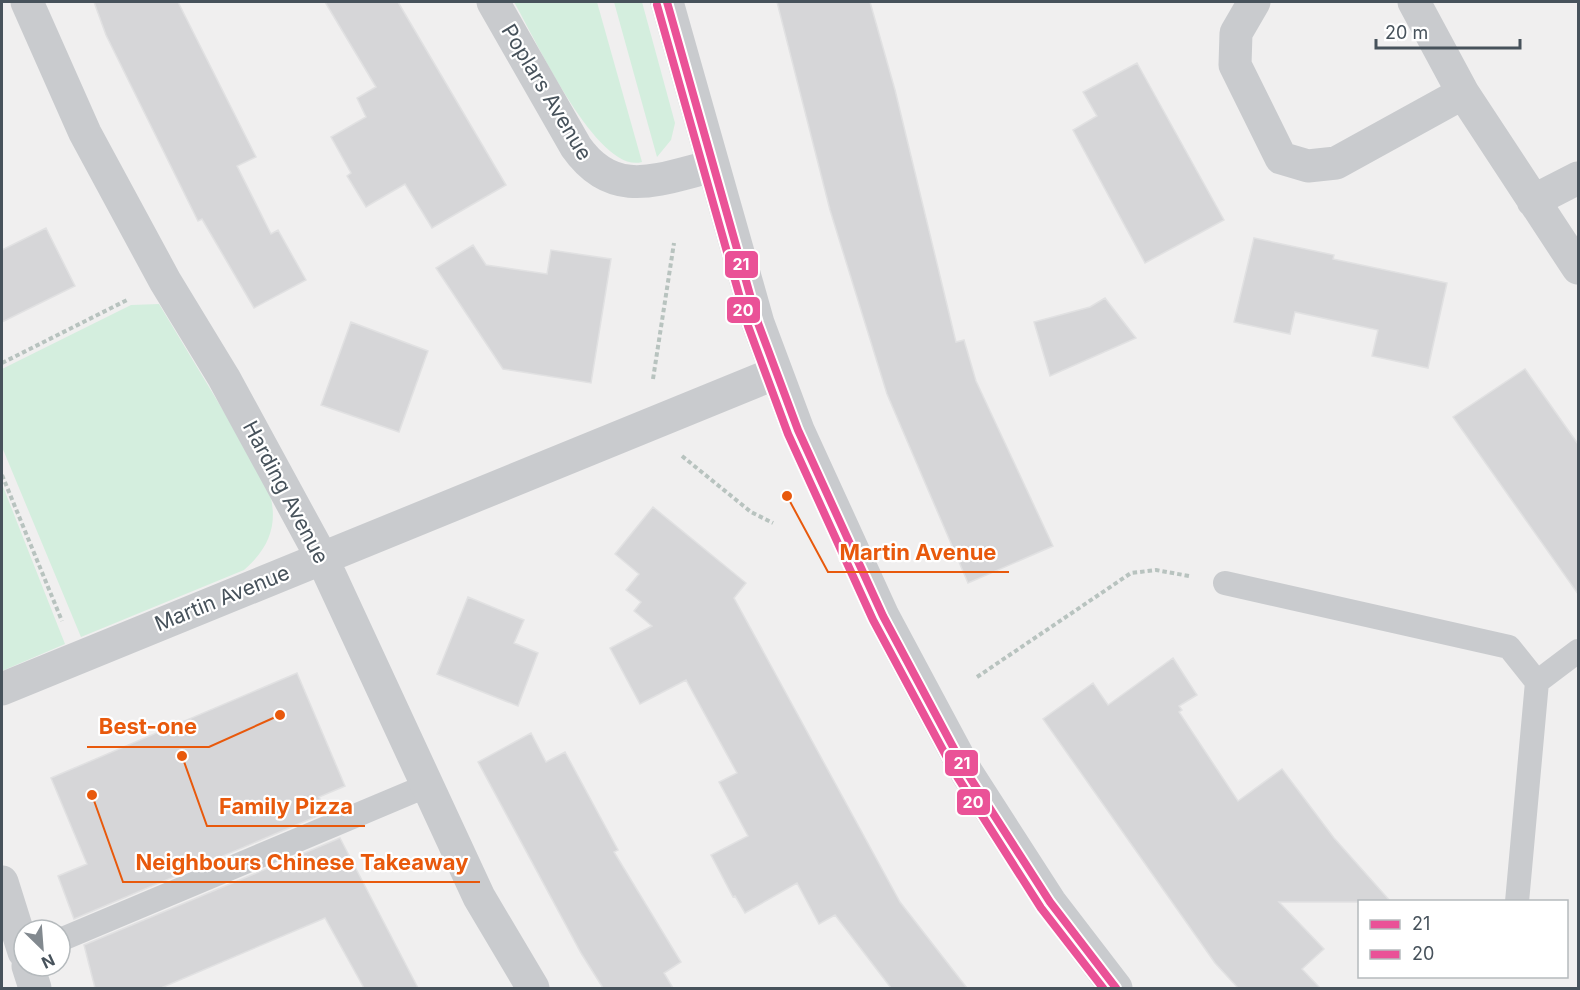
<svg xmlns="http://www.w3.org/2000/svg" width="1580" height="990" viewBox="0 0 1580 990" font-family="Inter,sans-serif">
<style>
.green{fill:#d4eede}
.building{fill:#d6d6d8;stroke:#e1e1e2;stroke-width:1.5}
.lines{fill:none;stroke-linecap:round;stroke-linejoin:round}
.path{stroke:#b8c3bf;stroke-width:4;stroke-dasharray:4.5 3;stroke-linecap:butt}
.service{stroke:#c9cbce;stroke-width:24}
.minor{stroke:#c9cbce;stroke-width:33}
.tertiary{stroke:#c9cbce;stroke-width:33}
.bus-1-casing{stroke:#fff;stroke-width:12}
.bus-2-casing{stroke:#fff;stroke-width:12}
.bus-1{stroke:#ea5297;stroke-width:8}
.bus-2{stroke:#ea5297;stroke-width:8}
.labels{text-anchor:middle;dominant-baseline:central;stroke-width:4.5;stroke-linejoin:round;paint-order:stroke}
.street-label{font-size:21px;fill:#47525b;stroke:#fff}
.leader{fill:none;stroke:#e8590c;stroke-width:2}
.callout-dot{fill:#e8590c;stroke:#fff;stroke-width:2}
.callout-label{font-size:22px;text-anchor:middle;font-weight:bold;fill:#e8590c;stroke:#fff;stroke-width:4.5;stroke-linejoin:round;paint-order:stroke}
.line-badge{stroke:#fff;stroke-width:2}
.badge-label{font-size:16px;text-anchor:middle;font-weight:bold;fill:#fff}
</style>
<rect width="100%" height="100%" fill="#f0efef"/>
<path class="green" d="M 514,2 L 597,2 L 642,162 C 597,175 534,36 514,2 Z
M 614,2 L 642,2 L 675,123 L 671,140 L 657,157 Z
M 159,304 L 265,480 C 280,516 274,544 244,570 L 81,637 L 2,447 L 2,369 L 131,305 Z
M 2,484 L 65,644 L 2,671 Z"/>
<path class="building" d="M 94,2 L 178,2 L 256,157 L 237,166 L 271,234 L 278,230 L 306,280 L 254,308 L 202,219 L 198,221 L 106,35 Z
M 325,2 L 398,2 L 506,185 L 432,228 L 405,184 L 366,207 L 347,176 L 351,173 L 331,137 L 366,117 L 357,98 L 376,87 Z
M 777,2 L 870,2 L 895,90 L 956,342 L 964,340 L 976,381 L 1053,546 L 968,583 L 887,394 L 830,210 Z
M 1137,63 L 1224,220 L 1145,263 L 1073,130 L 1097,116 L 1083,92 Z
M 46,228 L 75,286 L 2,322 L 2,250 Z
M 1254,238 L 1334,255 L 1333,259 L 1447,283 L 1428,368 L 1372,356 L 1378,330 L 1295,312 L 1290,334 L 1234,322 Z
M 473,245 L 486,265 L 547,274 L 551,250 L 611,259 L 591,383 L 503,369 L 436,268 Z
M 1105,298 L 1136,338 L 1050,376 L 1034,322 L 1090,307 Z
M 351,322 L 428,351 L 399,432 L 321,405 Z
M 1525,369 L 1578,444 L 1578,594 L 1453,417 Z
M 653,507 L 746,583 L 734,598 L 900,902 L 967,988 L 891,988 L 835,915 L 819,924 L 797,883 L 745,913 L 735,896 L 733,897 L 711,855 L 748,836 L 719,782 L 737,773 L 686,680 L 640,704 L 610,648 L 652,626 L 634,611 L 641,602 L 626,590 L 639,574 L 615,554 Z
M 468,597 L 524,620 L 514,643 L 538,653 L 518,706 L 437,674 Z
M 1173,658 L 1197,695 L 1179,706 L 1182,710 L 1179,712 L 1238,801 L 1282,769 L 1334,838 L 1391,902 L 1279,902 L 1324,949 L 1302,969 L 1320,988 L 1238,988 L 1215,963 L 1043,719 L 1093,683 L 1108,705 Z
M 297,673 L 345,786 L 319,797 L 327,812 L 74,919 L 58,876 L 87,864 L 51,778 Z
M 531,733 L 546,762 L 565,752 L 618,850 L 614,852 L 681,962 L 664,973 L 673,988 L 603,988 L 581,953 L 478,762 Z
M 340,838 L 418,988 L 364,988 L 325,918 L 161,988 L 95,988 L 84,945 Z"/>
<g class="lines">
<path class="path" d="M 2,363 L 127,300
M 653,379 L 674,243
M 682,456 L 751,512 L 773,523
M 2,475 L 62,621
M 977,677 L 1131,573 L 1156,570 L 1189,576"/>
<path class="service" d="M 1225,583 L 1509,647 L 1537,682
M 1517,902 L 1537,682 L 1578,651
M 60,940 L 426,786"/>
<path class="minor" d="M 27,2 L 85,133 L 165,281 L 224,378 L 322,558 L 479,897 L 533,988
M 493,2 L 576,147 C 614,201 659,179 713,166
M 1254,2 L 1236,33 L 1235,65 L 1281,158 L 1308,166 L 1336,163 L 1463,93
M 1414,2 L 1463,93 L 1578,268
M 1533,201 L 1578,178
M 2,689 L 776,373
M 2,882 L 24,952
M 28,966 L 35,988"/>
<path class="tertiary" d="M 667,2 L 758,323 L 798,430 L 883,616 L 967,773 L 1050,902 L 1116,988"/>
<g class="bus-1-casing">
<path id="bus-1" d="M 667,2 L 758,323 L 798,430 L 883,616 L 967,773 L 1050,902 L 1116,988"/>
</g>
<g class="bus-2-casing">
<path id="bus-2" d="M 657,5 L 748,326 L 788,434 L 873,620 L 958,778 L 1041,908 L 1103,988"/>
</g>
<use href="#bus-1" class="bus-1"/>
<use href="#bus-2" class="bus-2"/>
</g>
<g class="labels">
<g class="street-label">
<text transform="translate(547 92) rotate(59)">Poplars Avenue</text>
<text transform="translate(286 492) rotate(62)">Harding Avenue</text>
<text transform="translate(222 598) rotate(-22)">Martin Avenue</text>
</g>
</g>
<path class="leader" d="M787 496L828 572H1009M280 715L209 747H87M182 756L207 826H365M92 795L123 882H480"/>
<g class="callout-dot">
<circle cx="787" cy="496" r="6"/>
<circle cx="280" cy="715" r="6"/>
<circle cx="182" cy="756" r="6"/>
<circle cx="92" cy="795" r="6"/>
</g>
<g class="callout-label">
<text x="918" y="560">Martin Avenue</text>
<text x="148" y="734">Best-one</text>
<text x="286" y="814">Family Pizza</text>
<text x="302" y="870">Neighbours Chinese Takeaway</text>
</g>
<g class="line-badge">
<rect x="724" y="250" width="35" height="29" rx="6" fill="#ea5297"/>
<rect x="726" y="296" width="35" height="28" rx="6" fill="#ea5297"/>
<rect x="944" y="749" width="35" height="28" rx="6" fill="#ea5297"/>
<rect x="956" y="788" width="35" height="28" rx="6" fill="#ea5297"/>
</g>
<g class="badge-label">
<text x="741" y="270">21</text>
<text x="743" y="316">20</text>
<text x="962" y="769">21</text>
<text x="973" y="808">20</text>
</g>
<rect width="1580" height="990" fill="none" stroke="#47525b" stroke-width="6"/>
<rect x="1358" y="900" width="210" height="78" fill="#ffffff" stroke="#b5babd" stroke-width="1.5"/>
<rect x="1370" y="920" width="30" height="9" fill="#ea5297" stroke="#b5babd" stroke-width="1.5"/>
<text x="1412" y="930" font-size="18" fill="#47525b">21</text>
<rect x="1370" y="950" width="30" height="9" fill="#ea5297" stroke="#b5babd" stroke-width="1.5"/>
<text x="1412" y="960" font-size="18" fill="#47525b">20</text>
<g transform="translate(42 948) rotate(155)"><circle r="28" fill="#ffffff" stroke="#b5babd" stroke-width="1.5"/>
<path d="M0-4.5L10 22L0 15L-10 22Z" fill="#82898f"/>
<text y="-9" font-size="16" font-weight="bold" text-anchor="middle" fill="#47525b">N</text>
</g>
<path d="M1376 39v9h144v-9" fill="none" stroke="#47525b" stroke-width="3"/>
<text x="1385" y="39" font-size="18" fill="#47525b" stroke="#ffffff" stroke-width="4.5" paint-order="stroke">20 m</text>
</svg>
